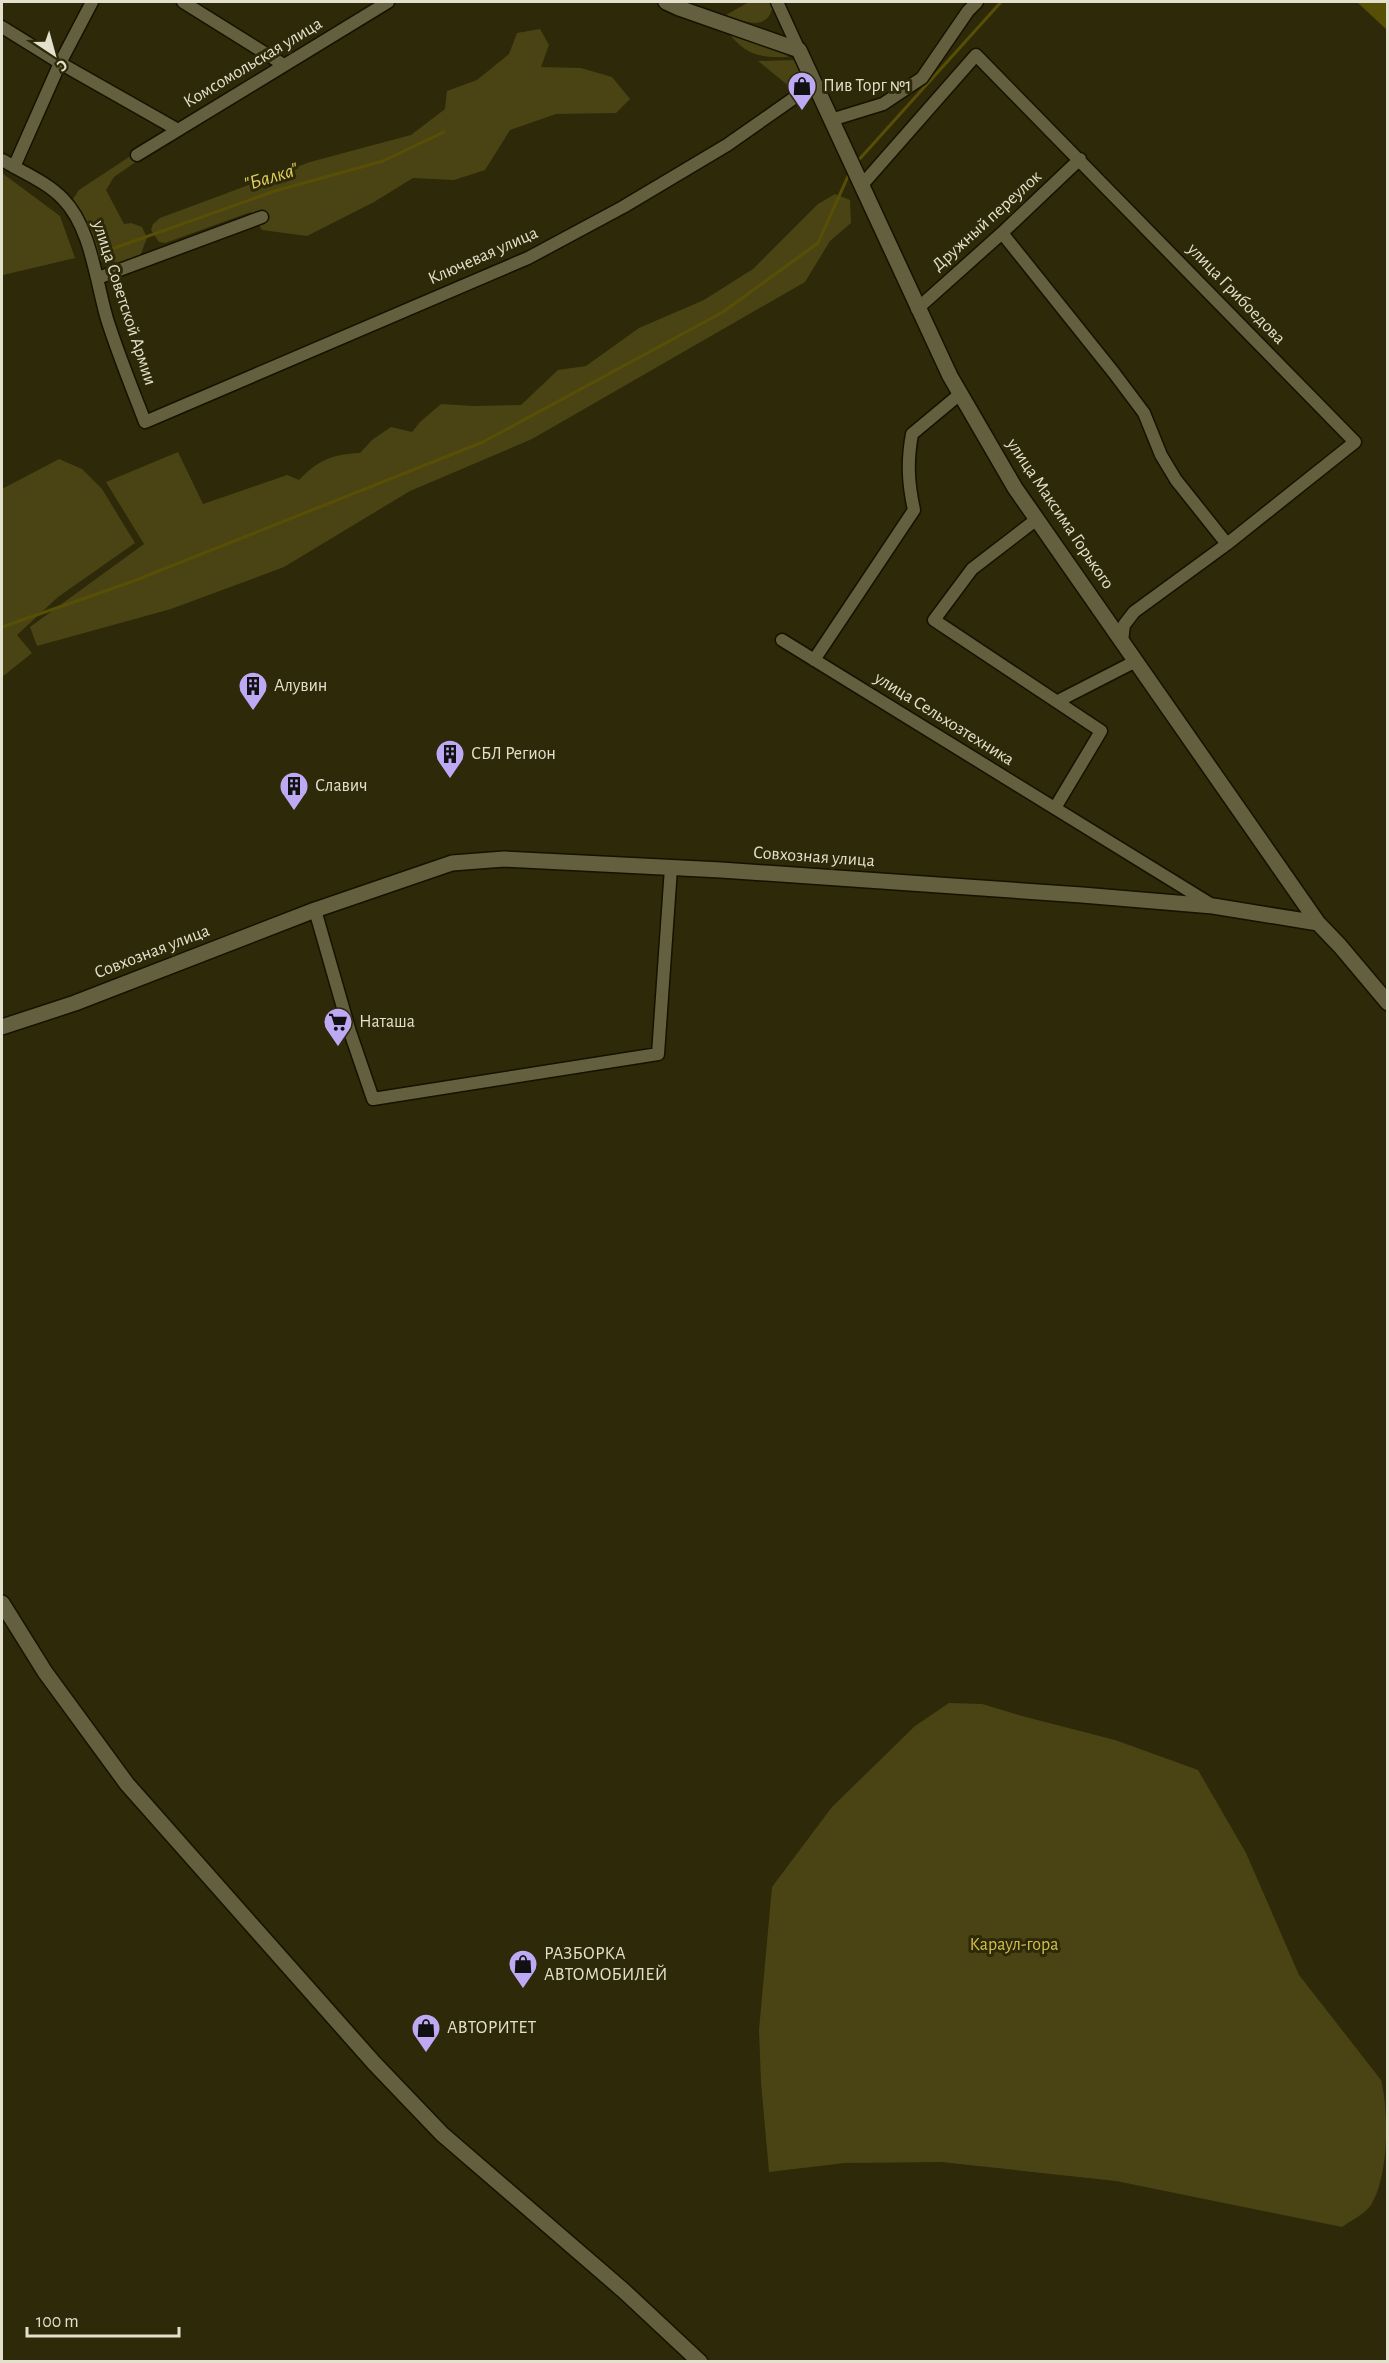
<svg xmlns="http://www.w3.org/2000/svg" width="1389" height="2363" viewBox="0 0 1389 2363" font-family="'Alegreya Sans',sans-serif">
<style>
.green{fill:#4a4414}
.water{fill:#584f07}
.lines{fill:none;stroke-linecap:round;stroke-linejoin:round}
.stream{stroke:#584f07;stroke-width:3}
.minor-casing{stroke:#151200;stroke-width:15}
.tertiary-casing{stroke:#151200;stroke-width:18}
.minor{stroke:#645f3e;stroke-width:12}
.tertiary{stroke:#645f3e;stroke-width:15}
.labels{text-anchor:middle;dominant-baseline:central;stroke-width:6;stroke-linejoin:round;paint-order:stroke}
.street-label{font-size:18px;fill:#e3e1ce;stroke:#2e2908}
.poi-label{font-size:18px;fill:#e3e1ce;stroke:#2e2908;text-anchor:start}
.park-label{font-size:18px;fill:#d1c04c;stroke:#2e2908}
.water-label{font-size:20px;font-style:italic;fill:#e4d361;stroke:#2e2908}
</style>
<rect width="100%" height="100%" fill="#2e2908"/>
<path class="green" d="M 749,2 L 773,2 C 771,32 746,23 726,15 Z
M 540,29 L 549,45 L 541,67 L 581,68 L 612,77 L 630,99 L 616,113 L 556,114 L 510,130 L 485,170 L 454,180 L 413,178 L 374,202 L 307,236 L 262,230 L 251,212 L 165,243 L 159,242 L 151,230 L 153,224 L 160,218 L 310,162 L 411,135 L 445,109 L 447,91 L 477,80 L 509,54 L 517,33 Z
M 728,32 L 796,53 C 790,57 784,58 777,57 C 755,57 742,51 728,32 Z
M 794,60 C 802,73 805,78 795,91 L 758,61 Z
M 132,155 L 137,161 L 114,177 L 106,190 L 124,224 L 131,223 L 142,227 L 147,238 L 140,256 L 110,269 L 101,261 L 73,199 L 79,190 Z
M 2,173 L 60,216 L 75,258 L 3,275 L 2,266 Z
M 835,194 L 850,200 L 851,223 L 830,241 L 805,282 L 532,439 L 410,491 L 284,567 L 171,609 L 37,646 L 30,627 L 144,544 L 106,482 L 178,452 L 203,504 L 287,475 L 299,480 C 318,460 333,454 360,453 L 372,440 L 391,427 L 412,432 L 420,422 L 441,404 L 472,406 L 521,405 L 558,370 L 586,366 L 639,328 L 704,300 L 753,269 L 818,204 Z
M 59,459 L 82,469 L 102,489 L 135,543 L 58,597 L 17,635 L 32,653 L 2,677 L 2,489 Z
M 949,1703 L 982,1704 L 1022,1716 L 1115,1740 L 1198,1770 L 1246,1853 L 1299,1975 L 1381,2080 C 1389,2111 1389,2176 1371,2205 C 1365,2214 1350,2221 1342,2227 L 1116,2181 L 941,2162 L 845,2163 L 769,2172 L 761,2082 L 759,2030 L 772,1887 L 832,1807 L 915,1726 Z"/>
<path class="water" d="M 1357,2 L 1387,2 L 1387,30 Z"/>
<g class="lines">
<path class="stream" d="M 856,163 L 1001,2
M 106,251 L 275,191 L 383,161 L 444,132
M 2,627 L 131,582 L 483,442 L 723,312 L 818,243 L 849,174"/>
<g class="minor-casing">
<path id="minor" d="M 183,2 L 284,65
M 777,2 L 799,50
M 2,27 L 60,63 L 178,130
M 831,120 L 883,104 L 922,78 L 968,11 L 977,2
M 137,155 L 388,2
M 2,160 C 22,172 47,182 63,199 C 91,227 96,282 107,319 C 118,354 132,388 145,422 L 528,258 L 623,207 L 727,145 L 814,84
M 14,167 L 60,63 L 92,2
M 861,186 L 976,55 L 1355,442 L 1227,544 L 1134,612 L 1124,625 L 1122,641
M 1002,233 L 1114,373 L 1144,413 L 1161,455 L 1176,480 L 1227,544
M 98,278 L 262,217
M 917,309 L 1002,233 L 1080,159
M 1037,519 L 972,569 L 934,620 L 1101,731 L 1055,808
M 782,640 L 1212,905
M 814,660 L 914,510 C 908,483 907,461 912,434 L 960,394
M 1058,701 L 1136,661
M 315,910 L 350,1032 L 373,1099 L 658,1054 L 671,868"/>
</g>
<g class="tertiary-casing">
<path id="tertiary" d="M 666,2 L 679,8 L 799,50 L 950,376 L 1015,488 L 1318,923 L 1340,946 L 1388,1003
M 2,1027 L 75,1003 L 315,910 L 452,863 L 504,859 L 721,870 L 1082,895 L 1213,906 L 1318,923
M 2,1603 L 45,1672 L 127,1784 L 374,2063 L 442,2134 L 624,2291 L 700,2362"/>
</g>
<use href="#minor" class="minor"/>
<use href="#tertiary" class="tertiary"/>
</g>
<defs>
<g id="shop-pin" transform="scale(1.5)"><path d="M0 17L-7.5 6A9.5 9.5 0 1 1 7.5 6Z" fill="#bea9f5" stroke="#2e2908"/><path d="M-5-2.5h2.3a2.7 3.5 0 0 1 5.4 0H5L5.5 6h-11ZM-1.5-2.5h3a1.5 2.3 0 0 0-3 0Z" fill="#111"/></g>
<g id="building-pin" transform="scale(1.5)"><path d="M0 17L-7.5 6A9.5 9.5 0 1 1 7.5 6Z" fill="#bea9f5" stroke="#2e2908"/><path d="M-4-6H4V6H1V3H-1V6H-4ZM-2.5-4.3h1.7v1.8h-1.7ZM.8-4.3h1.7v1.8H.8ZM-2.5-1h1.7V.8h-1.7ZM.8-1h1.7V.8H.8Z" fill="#111"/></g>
<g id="supermarket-pin" transform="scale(1.5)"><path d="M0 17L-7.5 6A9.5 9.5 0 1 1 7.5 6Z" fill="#bea9f5" stroke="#2e2908"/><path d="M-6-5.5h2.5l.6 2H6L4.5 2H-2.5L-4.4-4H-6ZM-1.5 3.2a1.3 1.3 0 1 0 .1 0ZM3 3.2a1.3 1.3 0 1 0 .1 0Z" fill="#111"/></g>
</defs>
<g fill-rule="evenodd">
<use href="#shop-pin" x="802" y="86"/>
<use href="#building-pin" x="253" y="686"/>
<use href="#building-pin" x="450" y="754"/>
<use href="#building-pin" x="294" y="786"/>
<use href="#supermarket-pin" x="338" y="1022"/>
<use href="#shop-pin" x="523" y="1964"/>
<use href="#shop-pin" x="426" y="2028"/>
</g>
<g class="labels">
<g class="street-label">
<text transform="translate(253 63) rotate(-31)">Комсомольская улица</text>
<text transform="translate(987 221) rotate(-42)">Дружный переулок</text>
<text transform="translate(483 256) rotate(-24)">Ключевая улица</text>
<text transform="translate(1236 294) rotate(46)">улица Грибоедова</text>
<text transform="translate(124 303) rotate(72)">улица Советской Армии</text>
<text transform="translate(1060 514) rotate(56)">улица Максима Горького</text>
<text transform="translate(944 719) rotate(32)">улица Сельхозтехника</text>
<text transform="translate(814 857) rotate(4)">Совхозная улица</text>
<text transform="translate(152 952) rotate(-21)">Совхозная улица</text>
</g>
<g class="poi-label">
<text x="823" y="86">Пив Торг №1</text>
<text x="274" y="686">Алувин</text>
<text x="471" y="754">СБЛ Регион</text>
<text x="315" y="786">Славич</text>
<text x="359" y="1022">Наташа</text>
<text x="544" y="1954">РАЗБОРКА<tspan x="544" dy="21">АВТОМОБИЛЕЙ</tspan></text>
<text x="447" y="2028">АВТОРИТЕТ</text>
</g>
<g class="park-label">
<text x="1014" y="1945">Караул-гора</text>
</g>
<g class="water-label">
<text transform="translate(271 177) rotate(-17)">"Балка"</text>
</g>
</g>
<rect width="1389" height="2363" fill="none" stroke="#e3e1ce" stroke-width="6"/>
<g transform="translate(54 54) rotate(144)" stroke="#2e2908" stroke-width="4.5" paint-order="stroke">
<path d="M0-4.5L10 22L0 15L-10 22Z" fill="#e3e1ce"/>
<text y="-9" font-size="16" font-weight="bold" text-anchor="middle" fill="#e3e1ce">С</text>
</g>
<path d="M27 2327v9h152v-9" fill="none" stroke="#e3e1ce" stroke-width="3"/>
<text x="36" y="2327" font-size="18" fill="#e3e1ce" stroke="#2e2908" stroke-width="4.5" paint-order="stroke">100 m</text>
</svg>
